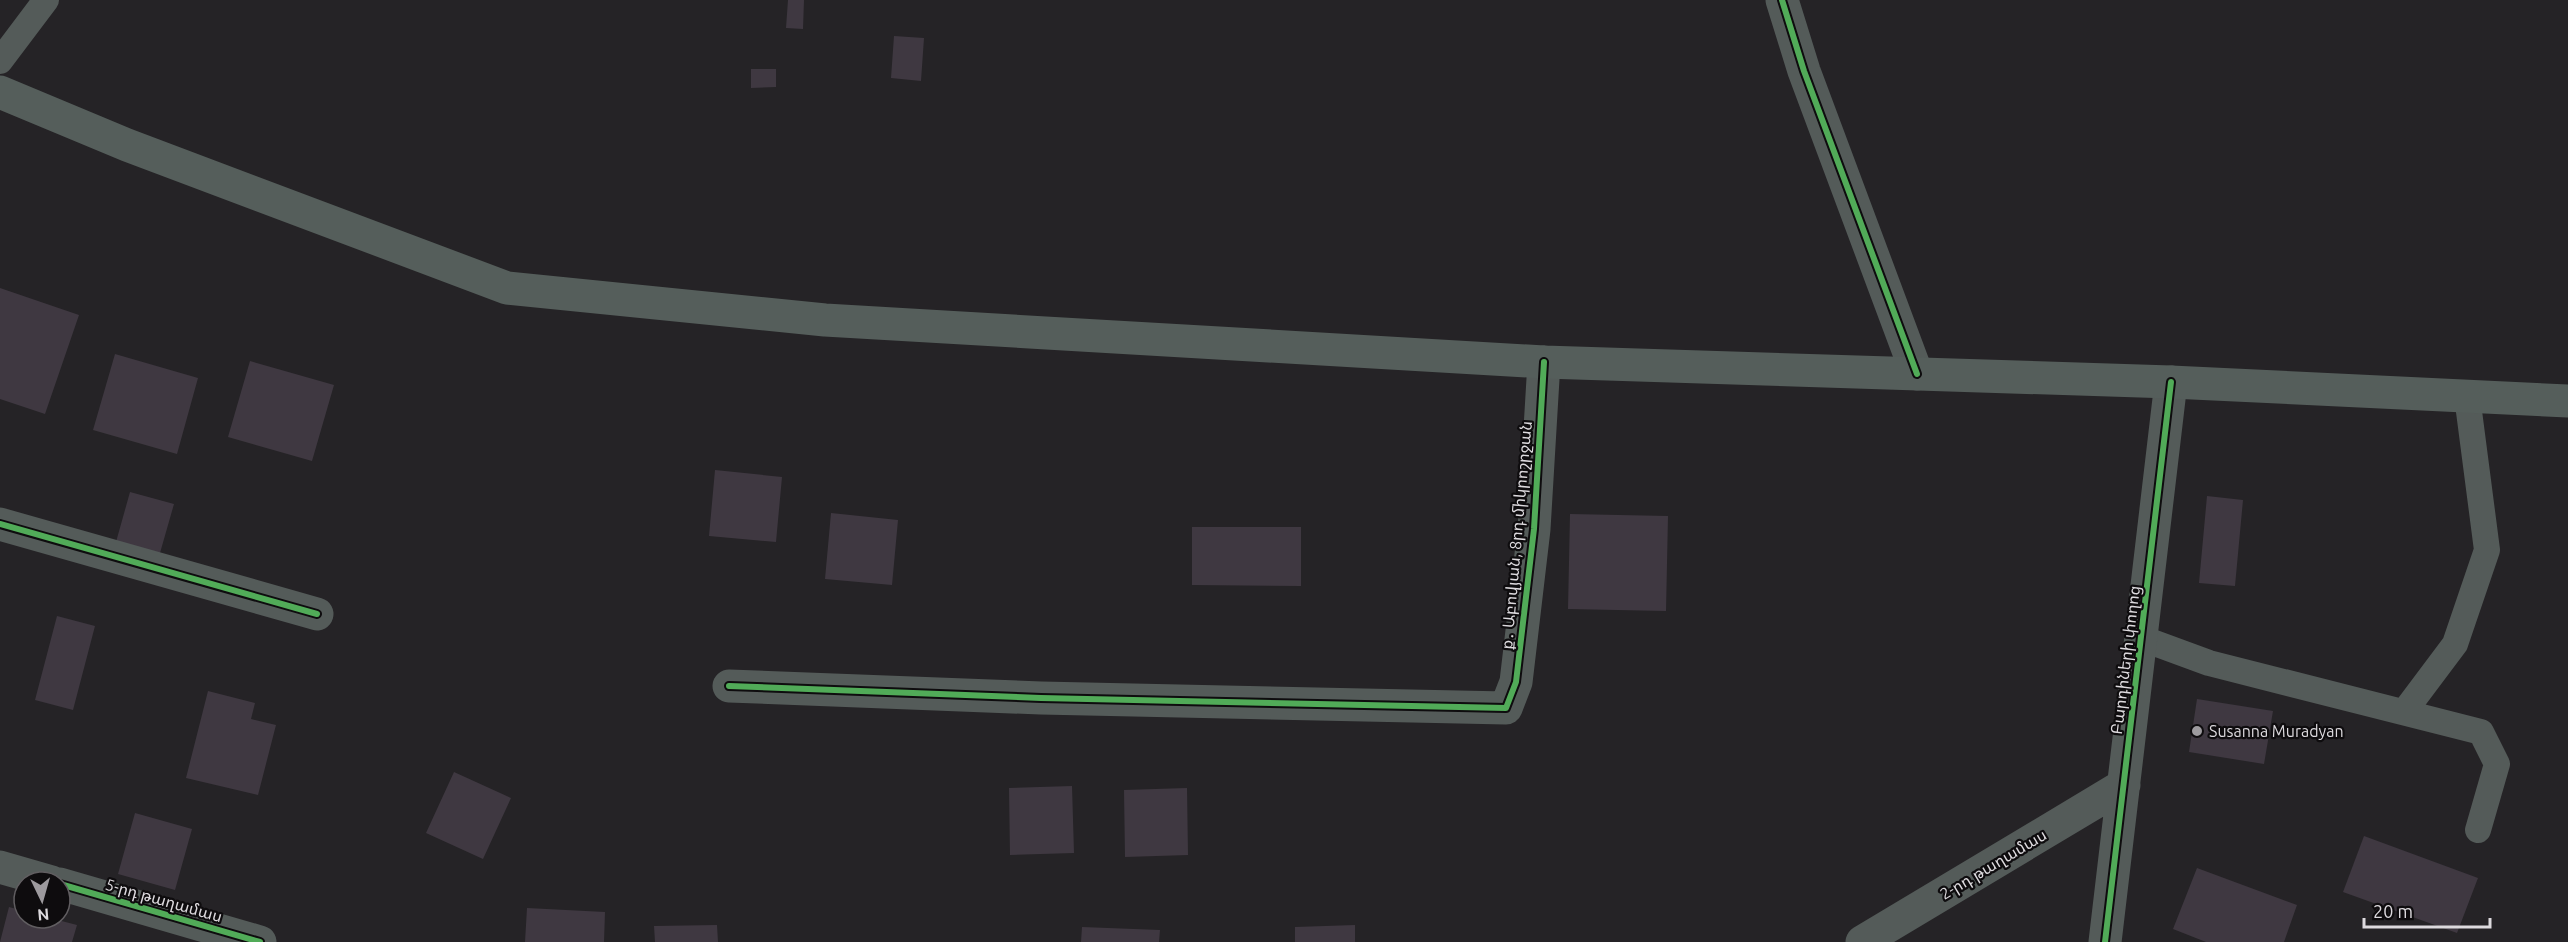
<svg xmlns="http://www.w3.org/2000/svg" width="2568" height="942" viewBox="0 0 2568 942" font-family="Ubuntu,'Noto Sans Armenian',sans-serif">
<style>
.building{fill:#3f3841}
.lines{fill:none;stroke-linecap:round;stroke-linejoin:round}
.lane{stroke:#545b59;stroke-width:26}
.street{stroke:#545b59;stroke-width:33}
.secondary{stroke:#555e5b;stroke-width:33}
.cycleway-casing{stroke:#0e0c0e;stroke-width:10}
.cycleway{stroke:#51ab58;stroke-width:6}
.poi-dot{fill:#9d9a9e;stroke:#0e0c0e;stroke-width:2}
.labels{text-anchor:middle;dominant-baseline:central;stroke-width:4.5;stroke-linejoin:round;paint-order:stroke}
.street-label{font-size:16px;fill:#dddade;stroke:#0e0c0e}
.poi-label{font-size:16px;fill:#dddade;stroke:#0e0c0e;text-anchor:start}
</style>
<rect width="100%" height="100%" fill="#252326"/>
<path class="building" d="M 788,0 L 804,0 L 803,29 L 786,28 Z
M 894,36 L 924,38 L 921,81 L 891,78 Z
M 751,69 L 776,69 L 776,87 L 751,88 Z
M 0,288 L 79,315 L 45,414 L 0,399 Z
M 115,354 L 198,378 L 177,454 L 93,430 Z
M 250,361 L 334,385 L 312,461 L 228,437 Z
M 715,470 L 782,477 L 776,542 L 709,536 Z
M 130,492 L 174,504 L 160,553 L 116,542 Z
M 2207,496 L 2243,500 L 2235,586 L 2199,583 Z
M 831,513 L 898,520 L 892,585 L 825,579 Z
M 1570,514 L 1668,516 L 1666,611 L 1568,609 Z
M 1192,527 L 1301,527 L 1301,586 L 1192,585 Z
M 57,616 L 95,626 L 73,710 L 35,700 Z
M 208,691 L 255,703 L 251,719 L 276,725 L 258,795 L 186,778 Z
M 2197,699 L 2273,711 L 2264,764 L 2189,752 Z
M 454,772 L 511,798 L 483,859 L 426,833 Z
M 1072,786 L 1074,853 L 1010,855 L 1009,788 Z
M 1187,788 L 1188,855 L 1125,857 L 1124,790 Z
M 135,813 L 192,829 L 175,890 L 118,874 Z
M 2364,836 L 2478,878 L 2457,933 L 2343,892 Z
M 2197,868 L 2297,905 L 2284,942 L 2206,942 L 2173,929 Z
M 9,907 L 24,911 L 24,918 L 50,918 L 77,925 L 72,942 L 0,942 Z
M 527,908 L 605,912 L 604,942 L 525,942 Z
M 717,925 L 718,942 L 655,942 L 654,926 Z
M 1355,925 L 1355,942 L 1295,942 L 1295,927 Z
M 1082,927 L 1160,930 L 1159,942 L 1081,942 Z"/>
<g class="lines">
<path class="lane" d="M 0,61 L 46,0
M 2141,638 L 2209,663 L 2481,732 L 2497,764 L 2478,830
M 2404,712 L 2455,644 L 2487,550 L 2467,396"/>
<path class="street" d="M 1782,0 L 1804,71 L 1917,374
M 0,524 L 317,614
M 729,686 L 1041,698 L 1506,708 L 1516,682 L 1534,529 L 1544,362
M 0,867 L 52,882
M 60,884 L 260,942
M 1862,942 L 2124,785
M 2105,942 L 2171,382"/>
<path class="secondary" d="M 0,92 L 127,145 L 507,288 L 825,320 L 1544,362 L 2171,382 L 2568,401"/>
<g class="cycleway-casing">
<path id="cycleway" d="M 1782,0 L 1804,71 L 1917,374
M 0,524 L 317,614
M 729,686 L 1041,698 L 1506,708 L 1516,682 L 1534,529 L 1544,362
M 60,884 L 260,942
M 2105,942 L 2171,382"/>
</g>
<use href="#cycleway" class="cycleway"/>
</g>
<circle class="poi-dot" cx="2197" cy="731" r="6"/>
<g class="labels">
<g class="street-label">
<text transform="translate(1516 535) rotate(-85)">ք․ Աբովյան, 8րդ միկրոշրջան</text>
<text transform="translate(2125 660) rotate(-83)">Բարդիների փողոց</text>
<text transform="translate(1993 864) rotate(-31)">2-րդ թաղամաս</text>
<text transform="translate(164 900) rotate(16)">5-րդ թաղամաս</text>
</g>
<g class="poi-label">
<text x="2209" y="731">Susanna Muradyan</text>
</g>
</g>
<g transform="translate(42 900) rotate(175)"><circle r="28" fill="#0e0c0e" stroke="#615e61" stroke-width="1.5"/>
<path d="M0-4.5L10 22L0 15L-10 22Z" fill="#9d9a9e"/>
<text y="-9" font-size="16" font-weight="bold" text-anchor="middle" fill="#dddade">N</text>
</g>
<path d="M2364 918v9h126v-9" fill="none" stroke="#dddade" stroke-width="3"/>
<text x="2373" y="918" font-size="18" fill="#dddade" stroke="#0e0c0e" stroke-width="4.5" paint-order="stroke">20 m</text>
</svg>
